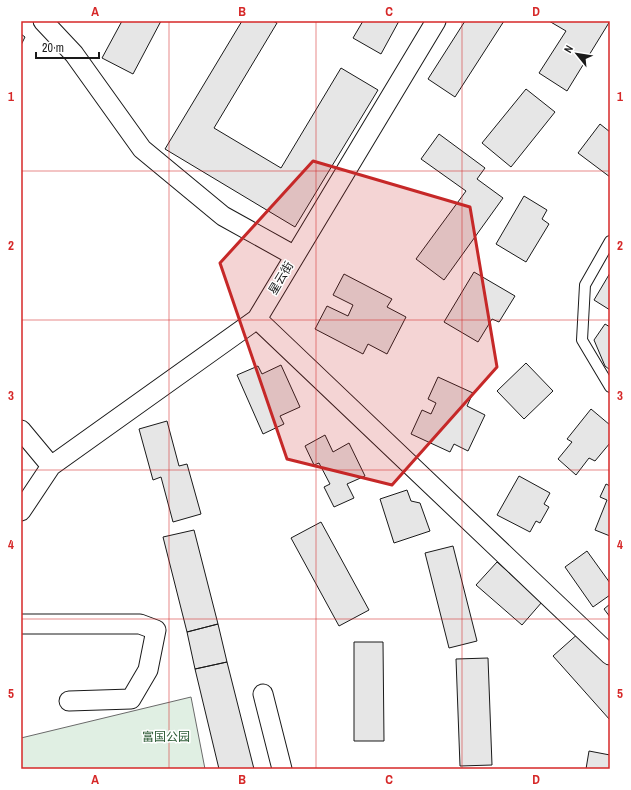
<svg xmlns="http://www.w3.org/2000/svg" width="631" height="790" viewBox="0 0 631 790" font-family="'Archivo Narrow','Noto Sans SC',sans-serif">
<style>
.green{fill:#e0efe3;stroke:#6a6a6a}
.building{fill:#e6e6e6;stroke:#1a1a1a}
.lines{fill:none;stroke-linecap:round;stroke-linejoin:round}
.lane-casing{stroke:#1a1a1a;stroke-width:12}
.street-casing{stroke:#1a1a1a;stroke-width:21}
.lane{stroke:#fff;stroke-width:10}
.street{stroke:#fff;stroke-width:19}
.marked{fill:#c62828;fill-opacity:0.2;stroke:#c62828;stroke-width:3;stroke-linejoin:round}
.grid{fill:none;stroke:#d62828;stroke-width:1;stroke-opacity:0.55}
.labels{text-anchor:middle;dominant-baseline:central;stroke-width:3;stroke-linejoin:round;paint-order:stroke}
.street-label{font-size:12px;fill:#1a1a1a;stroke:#fff}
.park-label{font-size:12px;fill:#2b5a34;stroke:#fff}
.neatline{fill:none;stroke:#d62828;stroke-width:1.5}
.grid-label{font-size:13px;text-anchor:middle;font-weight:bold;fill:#d62828}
</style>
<rect width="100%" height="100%" fill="#fff"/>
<path class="green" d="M 191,697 L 205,769 L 21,769 L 21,738 Z"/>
<path class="building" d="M 122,21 L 161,21 L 133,74 L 102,58 Z
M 242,21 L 273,21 L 277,23 L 214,128 L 281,168 L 341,68 L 378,90 L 295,227 L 165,149 Z
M 363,21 L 399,21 L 381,54 L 353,38 Z
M 465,21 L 504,21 L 455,97 L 428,79 Z
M 549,21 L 610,21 L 567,91 L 539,73 L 566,31 Z
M 21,34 L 25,37 L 21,45 Z
M 526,89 L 555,112 L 511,167 L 482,143 Z
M 600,124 L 610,132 L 610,177 L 578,153 Z
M 439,134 L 485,168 L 477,179 L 503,198 L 444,280 L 416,259 L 466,191 L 421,159 Z
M 524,196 L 547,210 L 542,219 L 549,224 L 526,262 L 496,244 Z
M 474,272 L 515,296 L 499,322 L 492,319 L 478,342 L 444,322 Z
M 610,273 L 610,310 L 594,300 Z
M 344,274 L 392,299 L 387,307 L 406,317 L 387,354 L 368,344 L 363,354 L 315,329 L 327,306 L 348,316 L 353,305 L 333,295 Z
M 605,324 L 610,327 L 610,370 L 605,366 L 594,340 Z
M 526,363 L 553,391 L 524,419 L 497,391 Z
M 281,365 L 300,407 L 280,416 L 284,424 L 263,434 L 237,375 L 258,366 L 262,374 Z
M 438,377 L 473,393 L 467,406 L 485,415 L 468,451 L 454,444 L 450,452 L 411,434 L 422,410 L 431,414 L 436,403 L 428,399 Z
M 591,409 L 610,425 L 610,443 L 595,461 L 589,458 L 576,475 L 558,459 L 572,442 L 567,439 Z
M 167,421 L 179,466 L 187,464 L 201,514 L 173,522 L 161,477 L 153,480 L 139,429 Z
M 325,435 L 333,452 L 349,443 L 365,476 L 347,484 L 354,498 L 334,507 L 324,487 L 330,484 L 319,463 L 314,465 L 305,446 Z
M 519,476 L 550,493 L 544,504 L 549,507 L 540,523 L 536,521 L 530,532 L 497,515 Z
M 606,484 L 610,486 L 610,536 L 595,530 L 607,500 L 600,497 Z
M 407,490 L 411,501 L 420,503 L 430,531 L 394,543 L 380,499 Z
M 321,522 L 369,610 L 339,626 L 291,538 Z
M 194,530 L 218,624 L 187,632 L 163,537 Z
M 453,546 L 477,641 L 449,648 L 425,553 Z
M 587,551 L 610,583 L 610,595 L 593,607 L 565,567 Z
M 497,562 L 542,602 L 522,625 L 476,585 Z
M 610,604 L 610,617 L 604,609 Z
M 218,624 L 227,662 L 195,669 L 187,632 Z
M 580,632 L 610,666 L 610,720 L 553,656 Z
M 354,642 L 383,642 L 384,741 L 354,741 Z
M 488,658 L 492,765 L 460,766 L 456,659 Z
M 227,662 L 254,769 L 219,769 L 195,669 Z
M 589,751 L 610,755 L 610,769 L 586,769 Z"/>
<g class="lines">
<g class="lane-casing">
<path id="lane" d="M 610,241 L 585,285 L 582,340 L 610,387"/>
</g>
<g class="street-casing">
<path id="street" d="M 43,21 L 74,54 L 142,149 L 223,216 L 295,256
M 257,319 L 610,655
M 21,430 L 51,466
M 21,511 L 51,466 L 257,319 L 436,21
M 21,624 L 140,624 L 156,630 L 148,670 L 131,699 L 69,701
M 263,694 L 282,769"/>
</g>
<use href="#lane" class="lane"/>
<use href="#street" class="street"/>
</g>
<path class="marked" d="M 313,161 L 470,207 L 497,367 L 392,485 L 287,459 L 220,263 Z"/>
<path class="grid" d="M 169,21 L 169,769M 316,21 L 316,769M 462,21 L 462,769M 21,171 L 610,171M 21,320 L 610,320M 21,470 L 610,470M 21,619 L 610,619"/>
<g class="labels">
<g class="street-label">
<text transform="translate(281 278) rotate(-59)">星云街</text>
</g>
<g class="park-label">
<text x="166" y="737">富国公园</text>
</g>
</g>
<rect width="631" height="790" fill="none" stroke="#ffffff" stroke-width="44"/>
<g transform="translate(577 54) rotate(300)" stroke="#ffffff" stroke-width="3" paint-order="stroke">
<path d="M0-3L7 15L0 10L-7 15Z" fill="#1a1a1a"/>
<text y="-6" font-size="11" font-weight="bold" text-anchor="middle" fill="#1a1a1a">N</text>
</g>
<path d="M36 52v6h63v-6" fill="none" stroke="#1a1a1a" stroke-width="2"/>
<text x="42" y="52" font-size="12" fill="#1a1a1a" stroke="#ffffff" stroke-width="3" paint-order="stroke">20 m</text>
<rect x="22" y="22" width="587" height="746" class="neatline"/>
<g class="grid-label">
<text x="95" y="16">A</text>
<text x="242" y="16">B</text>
<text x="389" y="16">C</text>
<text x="536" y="16">D</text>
<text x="11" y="101">1</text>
<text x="620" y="101">1</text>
<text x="11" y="250">2</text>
<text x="620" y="250">2</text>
<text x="11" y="400">3</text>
<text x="620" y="400">3</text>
<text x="11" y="549">4</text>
<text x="620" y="549">4</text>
<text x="11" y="698">5</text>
<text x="620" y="698">5</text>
<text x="95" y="784">A</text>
<text x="242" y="784">B</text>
<text x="389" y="784">C</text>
<text x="536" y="784">D</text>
</g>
</svg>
